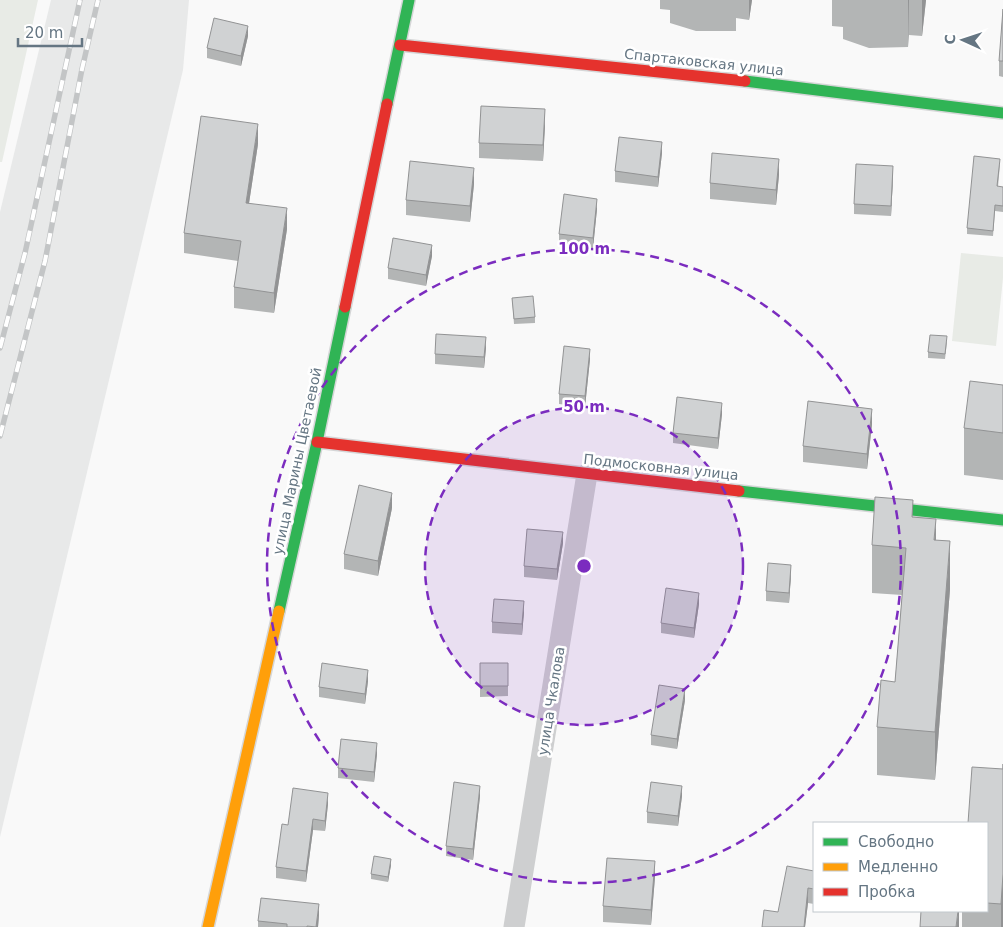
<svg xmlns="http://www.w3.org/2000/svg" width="1003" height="927" viewBox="0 0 1003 927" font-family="'DejaVu Sans',sans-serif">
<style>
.built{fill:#e8e9e9}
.green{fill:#e8ebe6}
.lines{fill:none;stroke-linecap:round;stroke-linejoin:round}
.fast-casing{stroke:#d5d6d7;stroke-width:14}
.slow-casing{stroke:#d5d6d7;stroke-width:14}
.jam-casing{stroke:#d5d6d7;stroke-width:14}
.street{stroke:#cecfd0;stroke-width:21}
.fast{stroke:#30b455;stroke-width:11}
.slow{stroke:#ff9f0a;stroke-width:11}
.jam{stroke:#e5322d;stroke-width:11}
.rail-casing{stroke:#c3c5c6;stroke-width:5.5}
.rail{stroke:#fff;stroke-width:4;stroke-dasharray:11;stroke-linecap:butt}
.wall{fill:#b3b5b5}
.shaded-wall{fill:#929394}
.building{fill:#d0d2d3;stroke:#929394}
.ring{fill:none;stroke:#7b2cbf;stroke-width:2.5;stroke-dasharray:9 6}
.labels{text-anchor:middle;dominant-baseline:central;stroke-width:5;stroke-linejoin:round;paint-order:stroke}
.street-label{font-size:14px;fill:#657683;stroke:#fff}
.centre{fill:#7b2cbf;stroke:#fff;stroke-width:2.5}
.ring-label{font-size:15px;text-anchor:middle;font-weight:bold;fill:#7b2cbf;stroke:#fff;stroke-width:5;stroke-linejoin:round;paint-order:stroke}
</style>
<rect width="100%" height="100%" fill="#f9f9f9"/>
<path class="built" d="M 51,0 L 189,0 L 183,70 L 0,837 L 0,212 Z"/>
<path class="green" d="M 0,0 L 38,0 L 2,162 L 0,162 Z
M 961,253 L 1003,257 L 1003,278 L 996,346 L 952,341 Z"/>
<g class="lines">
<g class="fast-casing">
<path id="fast" d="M 745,81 L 1003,113
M 387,104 L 409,0
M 739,491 L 1003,520
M 279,611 L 317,442 L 345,307"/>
</g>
<g class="slow-casing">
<path id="slow" d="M 208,927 L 279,611"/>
</g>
<g class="jam-casing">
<path id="jam" d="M 400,45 L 745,81
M 345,307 L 387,104
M 317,442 L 739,491"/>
</g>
<path class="street" d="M 514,927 L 587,474"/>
<use href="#fast" class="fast"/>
<use href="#slow" class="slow"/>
<use href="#jam" class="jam"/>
<g class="rail-casing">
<path id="rail" d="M 0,348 L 25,253 L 80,0
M 0,436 L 45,261 L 82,69 L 98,0"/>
</g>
<use href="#rail" class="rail"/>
</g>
<path class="wall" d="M 660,0 L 752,0 L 749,20 L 736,18 L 736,31 L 696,31 L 670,23 L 670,10 L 660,9 Z
M 832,0 L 926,0 L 922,36 L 909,35 L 908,47 L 869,48 L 843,39 L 843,27 L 832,26 Z
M 1003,9 L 1003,77 L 999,76 L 999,61 Z
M 248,36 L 241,66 L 207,58 L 207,48 Z
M 545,125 L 543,161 L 479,158 L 479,143 Z
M 258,144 L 249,203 L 287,229 L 274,313 L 234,308 L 234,287 L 238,261 L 184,253 L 184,233 Z
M 662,153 L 658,187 L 615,182 L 615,171 Z
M 1000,164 L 998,187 L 1003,187 L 1003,212 L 995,211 L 993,236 L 967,234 L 967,228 Z
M 779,175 L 776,205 L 710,199 L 710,183 Z
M 893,177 L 891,216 L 854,214 L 854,204 Z
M 474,184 L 470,222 L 406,215 L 406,200 Z
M 597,209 L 593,248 L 559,244 L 559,234 Z
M 432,256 L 426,286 L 388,279 L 388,268 Z
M 512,298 L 535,317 L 535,323 L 514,324 Z
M 947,342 L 945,359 L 928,358 L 928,352 Z
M 486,348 L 484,368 L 435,364 L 435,354 Z
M 590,359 L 585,407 L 559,404 L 559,394 Z
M 1003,385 L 1003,480 L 964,475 L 964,428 Z
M 722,414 L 718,449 L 673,443 L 673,433 Z
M 872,424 L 867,469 L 803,462 L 803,446 Z
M 392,508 L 378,576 L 344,569 L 344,554 Z
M 913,517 L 936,540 L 950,589 L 935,780 L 877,775 L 877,727 L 895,682 L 902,595 L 872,593 L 872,545 Z
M 563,543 L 557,580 L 524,577 L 524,566 Z
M 791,575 L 789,603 L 766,601 L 766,591 Z
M 699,604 L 694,638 L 661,633 L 661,623 Z
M 524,612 L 522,635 L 492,633 L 492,622 Z
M 480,663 L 508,663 L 508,696 L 480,697 Z
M 368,681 L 365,704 L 319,697 L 319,687 Z
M 685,700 L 677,749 L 651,745 L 651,735 Z
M 377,754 L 374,782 L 338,778 L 338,768 Z
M 1003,769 L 1003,927 L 962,927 L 962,911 L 987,911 L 987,823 Z
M 480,796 L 473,860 L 446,856 L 446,846 Z
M 682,796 L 678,826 L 647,823 L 647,812 Z
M 328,804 L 325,831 L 313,830 L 306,882 L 276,878 L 276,867 L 288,825 Z
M 391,865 L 388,882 L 371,879 L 371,874 Z
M 814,871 L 814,904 L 808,903 L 805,927 L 778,912 Z
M 655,877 L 651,925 L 603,922 L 603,906 Z
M 319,915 L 318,927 L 258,927 L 258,921 Z"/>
<path class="shaded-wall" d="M 749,0 L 752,0 L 749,20 Z
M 908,0 L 909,0 L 908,47 Z
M 922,0 L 926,0 L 922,36 Z
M 248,26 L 248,36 L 241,66 L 241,56 Z
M 545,109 L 545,125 L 543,161 L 543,145 Z
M 258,124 L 258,144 L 246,223 L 246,203 Z
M 662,142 L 662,153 L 658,187 L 658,177 Z
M 779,159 L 779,175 L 776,205 L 776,190 Z
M 893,166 L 893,177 L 891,216 L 891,206 Z
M 474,168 L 474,184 L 470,222 L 470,206 Z
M 597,199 L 597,209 L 593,248 L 593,238 Z
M 287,208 L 287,229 L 274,313 L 274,293 Z
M 432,245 L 432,256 L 426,286 L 426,275 Z
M 486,337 L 486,348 L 484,368 L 484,357 Z
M 590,349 L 590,359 L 585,407 L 585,396 Z
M 722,403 L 722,414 L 718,449 L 718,438 Z
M 872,409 L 872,424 L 867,469 L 867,454 Z
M 392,493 L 392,508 L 378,576 L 378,561 Z
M 936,519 L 936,566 L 934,540 Z
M 563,532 L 563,543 L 557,580 L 557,569 Z
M 950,541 L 950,589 L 935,780 L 935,732 Z
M 791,565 L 791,575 L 789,603 L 789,593 Z
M 699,593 L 699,604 L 694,638 L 694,628 Z
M 524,601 L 524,612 L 522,635 L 522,624 Z
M 368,670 L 368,681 L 365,704 L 365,694 Z
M 685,689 L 685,700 L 677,749 L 677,739 Z
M 377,743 L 377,754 L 374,782 L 374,772 Z
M 480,786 L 480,796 L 473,860 L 473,849 Z
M 682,786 L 682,796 L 678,826 L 678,816 Z
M 328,793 L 328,804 L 325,831 L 325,821 Z
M 313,819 L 313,830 L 306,882 L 306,871 Z
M 391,859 L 391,865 L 388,882 L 388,877 Z
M 655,861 L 655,877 L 651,925 L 651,910 Z
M 1003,874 L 1003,927 L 1001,927 L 1001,904 Z
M 808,888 L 808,903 L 805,927 L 804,927 Z
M 319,904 L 319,915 L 318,927 L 316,927 Z
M 958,911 L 959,911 L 959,927 L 956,927 Z"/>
<path class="building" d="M 1003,9 L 1003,61 L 999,61 Z
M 214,18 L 248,26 L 241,56 L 207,48 Z
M 481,106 L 545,109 L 543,145 L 479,143 Z
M 201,116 L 258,124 L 246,203 L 287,208 L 274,293 L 234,287 L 241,241 L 184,233 Z
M 619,137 L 662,142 L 658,177 L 615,171 Z
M 712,153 L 779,159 L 776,190 L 710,183 Z
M 974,156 L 1000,159 L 997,186 L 1003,187 L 1003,206 L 995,205 L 993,231 L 967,228 Z
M 410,161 L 474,168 L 470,206 L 406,200 Z
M 856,164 L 893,166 L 891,206 L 854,204 Z
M 564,194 L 597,199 L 593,238 L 559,234 Z
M 393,238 L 432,245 L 426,275 L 388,268 Z
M 533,296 L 535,317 L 514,319 L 512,298 Z
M 436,334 L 486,337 L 484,357 L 435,354 Z
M 930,335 L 947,336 L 945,354 L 928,352 Z
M 564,346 L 590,349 L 585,396 L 559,394 Z
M 970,381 L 1003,385 L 1003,433 L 964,428 Z
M 677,397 L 722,403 L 718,438 L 673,433 Z
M 808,401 L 872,409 L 867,454 L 803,446 Z
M 359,485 L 392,493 L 378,561 L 344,554 Z
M 875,497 L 913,500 L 912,517 L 936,519 L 934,540 L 950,541 L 935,732 L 877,727 L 881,680 L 895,682 L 906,548 L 872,545 Z
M 527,529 L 563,532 L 557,569 L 524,566 Z
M 768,563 L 791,565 L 789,593 L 766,591 Z
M 666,588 L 699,593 L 694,628 L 661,623 Z
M 494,599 L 524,601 L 522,624 L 492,622 Z
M 322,663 L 368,670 L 365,694 L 319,687 Z
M 480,663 L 508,663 L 508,686 L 480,686 Z
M 659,685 L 685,689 L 677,739 L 651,735 Z
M 341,739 L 377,743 L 374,772 L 338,768 Z
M 1003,764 L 1003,874 L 1001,904 L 987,903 L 987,823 L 968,823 L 972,767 L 1003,769 Z
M 454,782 L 480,786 L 473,849 L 446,846 Z
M 651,782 L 682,786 L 678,816 L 647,812 Z
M 293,788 L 328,793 L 325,821 L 313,819 L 306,871 L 276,867 L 282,824 L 288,825 Z
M 374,856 L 391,859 L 388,877 L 371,874 Z
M 607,858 L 655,861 L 651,910 L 603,906 Z
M 787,866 L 814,871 L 814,889 L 808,888 L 804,927 L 762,927 L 764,910 L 778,912 Z
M 261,898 L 319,904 L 316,927 L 307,926 L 307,927 L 287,927 L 287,924 L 258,921 Z
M 921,911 L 958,911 L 956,927 L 920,927 Z"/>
<circle cx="584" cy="566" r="159" fill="#7b2cbf" fill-opacity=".12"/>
<g class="ring">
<circle cx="584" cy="566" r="159"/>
<circle cx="584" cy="566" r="317"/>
</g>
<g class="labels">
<g class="street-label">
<text transform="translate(704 62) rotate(6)">Спартаковская улица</text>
<text transform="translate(297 461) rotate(-78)">улица Марины Цветаевой</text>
<text transform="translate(661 467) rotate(6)">Подмосковная улица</text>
<text transform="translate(551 701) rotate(-81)">улица Чкалова</text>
</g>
</g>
<circle cx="584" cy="566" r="8" class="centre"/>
<g class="ring-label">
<text x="584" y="254">100 m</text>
<text x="584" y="412">50 m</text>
</g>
<rect x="813" y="822" width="175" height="90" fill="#ffffff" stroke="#c1c8cd"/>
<rect x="823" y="838" width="25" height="8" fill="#30b455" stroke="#c1c8cd"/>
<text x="858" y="847" font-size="15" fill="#657683">Свободно</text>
<rect x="823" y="863" width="25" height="8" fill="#ff9f0a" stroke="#c1c8cd"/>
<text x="858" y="872" font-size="15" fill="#657683">Медленно</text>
<rect x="823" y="888" width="25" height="8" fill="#e5322d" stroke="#c1c8cd"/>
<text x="858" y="897" font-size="15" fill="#657683">Пробка</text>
<g transform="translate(963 40) rotate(273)" stroke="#ffffff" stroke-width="4" paint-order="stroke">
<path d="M0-4L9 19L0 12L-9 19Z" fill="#657683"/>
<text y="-8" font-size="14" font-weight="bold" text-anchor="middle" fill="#657683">С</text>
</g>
<path d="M18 38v8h64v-8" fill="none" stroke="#657683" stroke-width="2.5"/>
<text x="25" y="38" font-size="15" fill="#657683" stroke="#ffffff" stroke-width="4" paint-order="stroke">20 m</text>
</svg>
